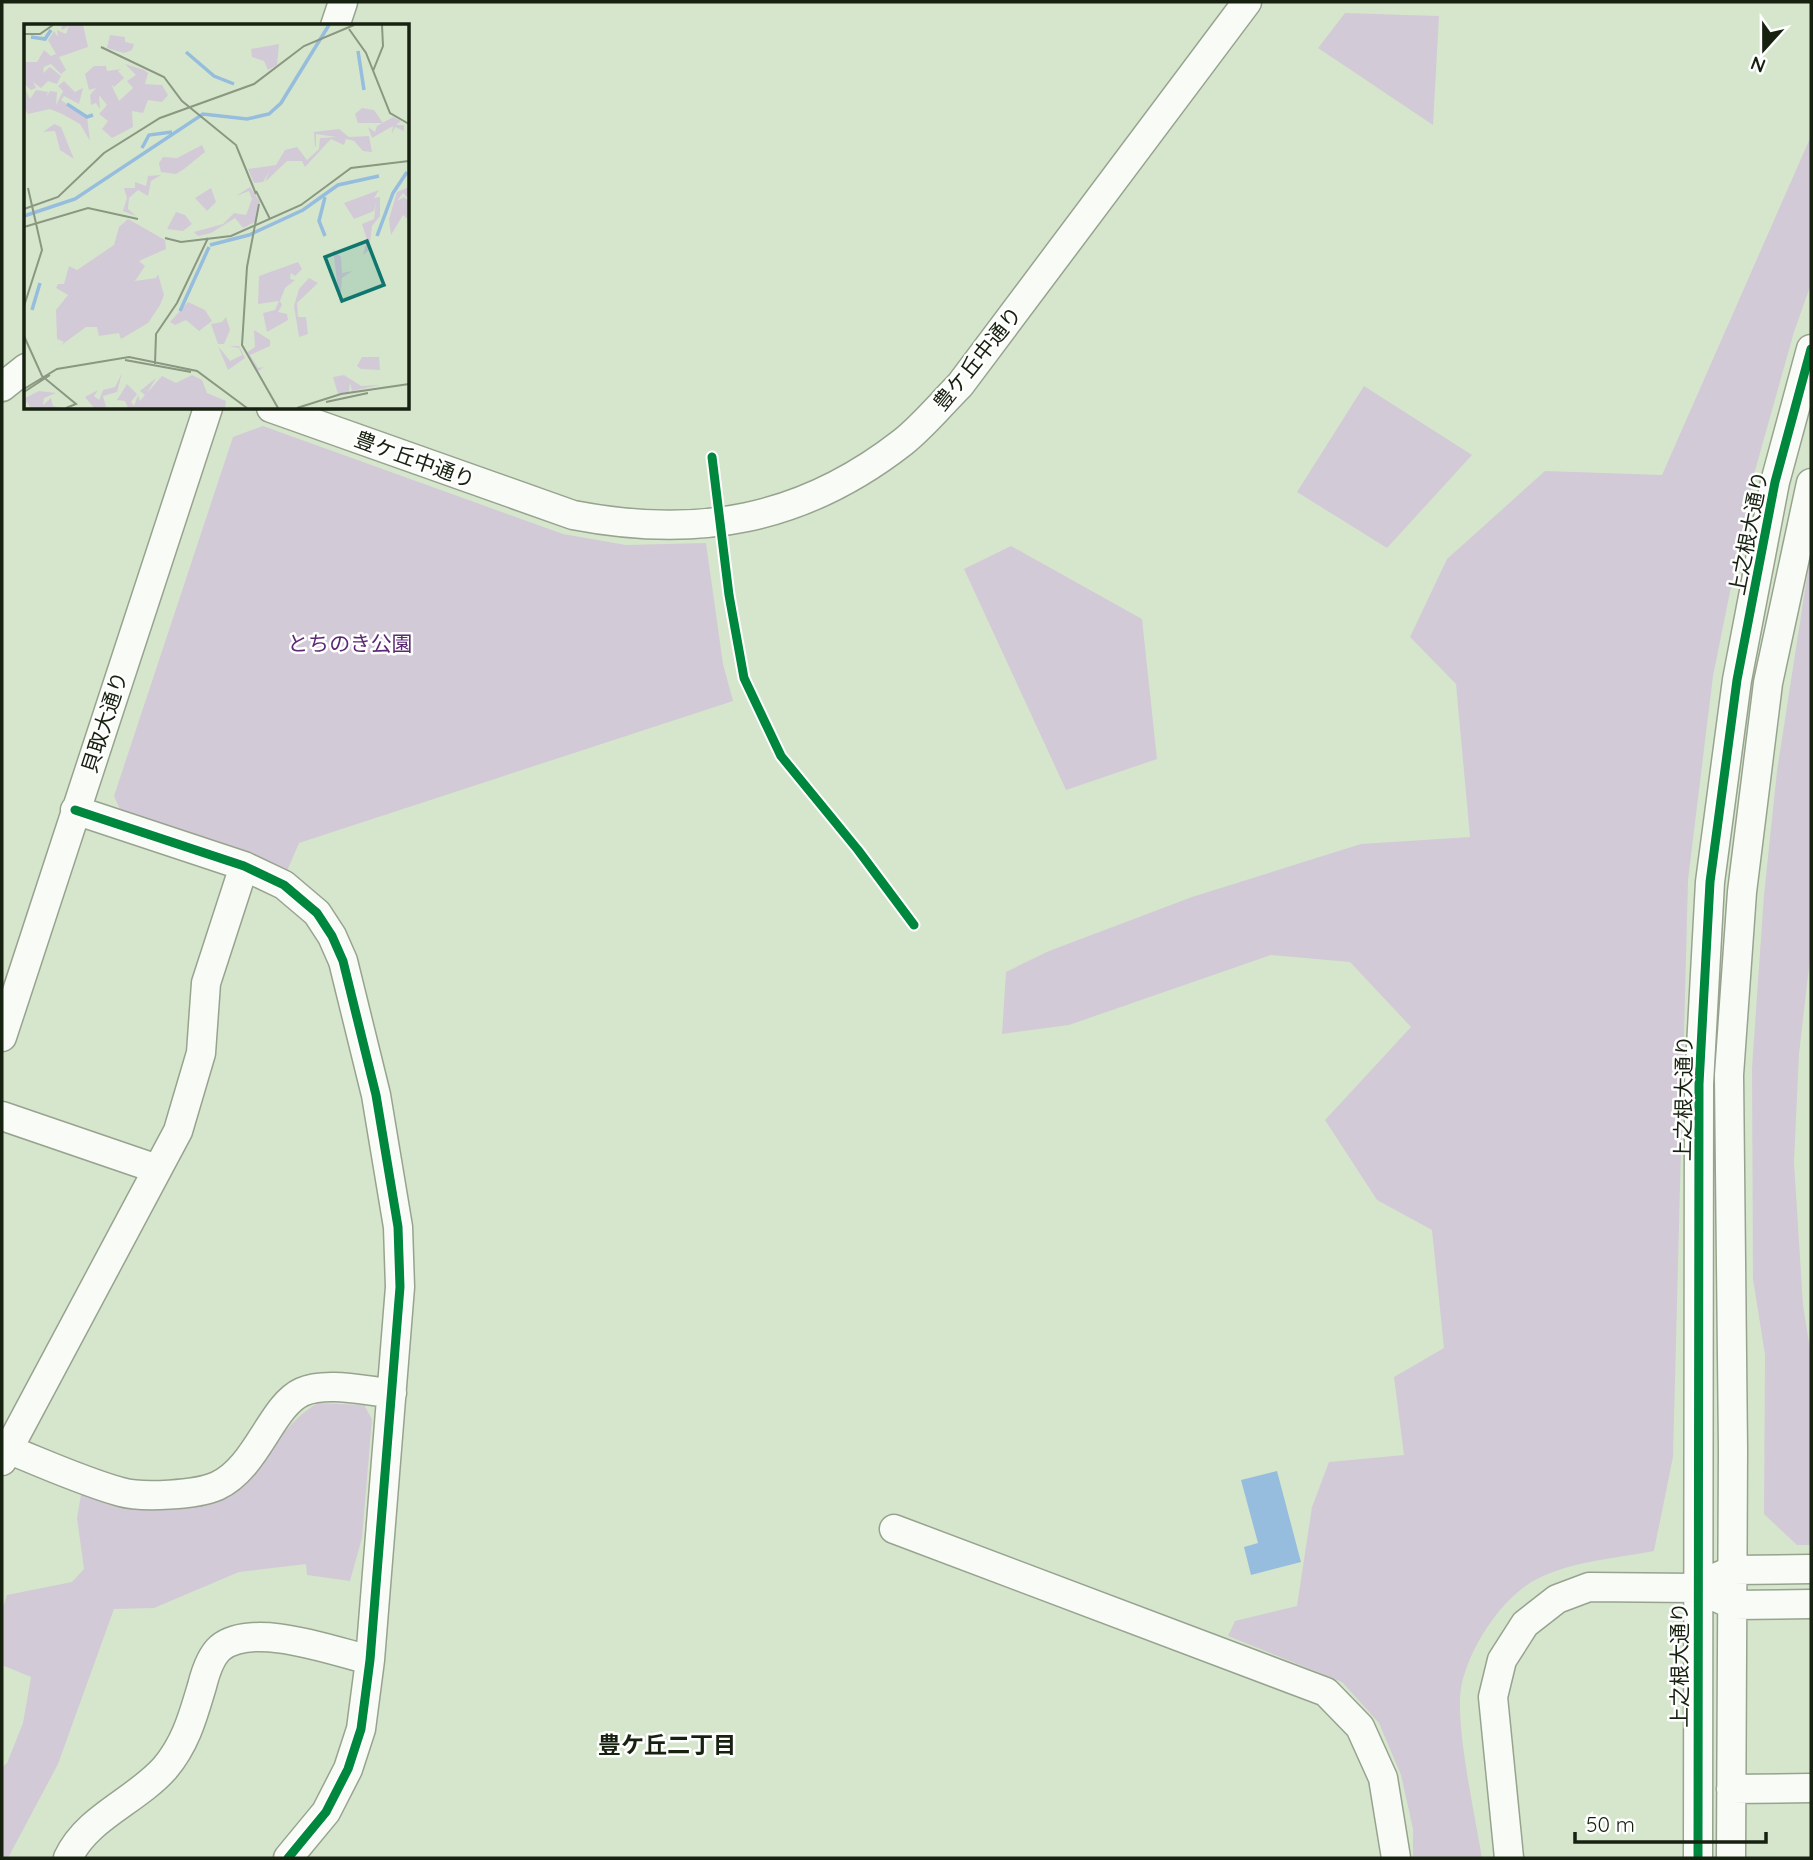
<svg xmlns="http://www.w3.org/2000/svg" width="1813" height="1860" viewBox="0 0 1813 1860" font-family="Quicksand,'Noto Sans JP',sans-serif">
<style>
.green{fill:#d3cad7}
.water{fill:#96bdde}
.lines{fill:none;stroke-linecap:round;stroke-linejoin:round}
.minor-casing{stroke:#97a38f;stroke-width:31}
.minor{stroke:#f9fbf7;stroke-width:28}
.cycleway-casing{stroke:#fff;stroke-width:13}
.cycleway{stroke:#00873e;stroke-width:9}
.labels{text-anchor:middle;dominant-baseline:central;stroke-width:5;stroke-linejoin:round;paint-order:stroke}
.street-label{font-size:21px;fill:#172110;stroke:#fff}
.park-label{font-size:21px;fill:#5c2773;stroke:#fff}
.neighbourhood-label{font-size:23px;font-weight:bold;fill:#172110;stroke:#fff}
.inset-river{fill:none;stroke:#96bdde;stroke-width:3.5}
.inset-road{fill:none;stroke:#8a9781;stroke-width:2}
.view{fill:#0f766e;fill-opacity:0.15;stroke:#0f766e;stroke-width:3.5}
.inset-edge{fill:none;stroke:#172110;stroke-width:3.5}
</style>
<rect width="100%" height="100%" fill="#d6e6cc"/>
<path class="green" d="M 1345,13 L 1439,16 L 1433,125 L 1318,48 Z
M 1811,136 L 1811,284 L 1794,332 L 1753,478 L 1713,676 L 1688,880 L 1673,1457 L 1654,1551 C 1617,1558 1574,1561 1539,1578 C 1503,1595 1471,1645 1462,1683 C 1453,1718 1476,1819 1482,1858 L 1413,1858 L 1413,1829 L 1401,1775 L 1379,1723 L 1342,1682 L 1228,1636 L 1235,1621 L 1297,1606 L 1312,1507 L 1329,1462 L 1404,1455 L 1394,1377 L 1444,1348 L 1432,1230 L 1377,1200 L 1325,1120 L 1411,1027 L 1350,962 L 1271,955 L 1069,1025 L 1002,1034 L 1006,972 L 1049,951 L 1192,897 L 1361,844 L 1470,837 L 1456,684 L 1410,637 L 1447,559 L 1545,471 L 1662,475 Z
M 1364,386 L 1472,455 L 1387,548 L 1297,492 Z
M 263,426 L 563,534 L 626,545 L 706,543 L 723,664 L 733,701 L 299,843 L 287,871 L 122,814 L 114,796 L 233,437 Z
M 1011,546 L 1142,619 L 1157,759 L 1066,790 L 964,569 Z
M 1811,551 L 1811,950 L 1799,1054 L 1794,1162 L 1803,1305 L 1811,1355 L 1811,1545 L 1797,1545 L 1764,1514 L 1765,1355 L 1753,1279 L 1752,1068 L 1764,895 L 1777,771 Z
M 318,1403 L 364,1405 L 372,1419 L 362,1538 L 350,1581 L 307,1575 L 306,1564 L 239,1572 L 154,1608 L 114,1609 L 58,1764 L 8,1858 L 2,1858 L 2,1767 L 7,1763 L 23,1723 L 31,1677 L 2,1665 L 2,1610 L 7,1595 L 72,1582 L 84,1569 L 77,1518 L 82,1489 C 128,1505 202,1523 242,1485 C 272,1458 280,1425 318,1403 Z"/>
<path class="water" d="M 1277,1471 L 1301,1562 L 1251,1575 L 1244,1547 L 1258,1543 L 1241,1480 Z"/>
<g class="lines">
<g class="minor-casing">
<path id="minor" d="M 335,26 L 343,2
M 2,387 L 26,368
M 271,408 L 573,515 C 697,539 802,521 903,442 C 924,425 941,404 960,385 L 1247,2
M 75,810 L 244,866 L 284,885 L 317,913 L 332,936 L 343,961 L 376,1095 L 398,1227 L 400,1287 L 370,1660 L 361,1729 L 348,1769 L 326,1812 L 288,1858
M 2,1037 L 208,408
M 2,1116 L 157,1169
M 2,1447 C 41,1462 81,1481 121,1492 C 142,1498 197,1495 217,1486 C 257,1468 271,1406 302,1392 C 326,1381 366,1391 392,1393
M 2,1461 L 178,1131 L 201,1053 L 206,983 L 244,866
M 894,1529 L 1326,1692 L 1360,1727 L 1383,1778 L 1396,1858
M 1717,1577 L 1733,1570 L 1811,1569
M 1731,1789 L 1811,1788
M 68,1858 C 87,1817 136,1801 165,1768 C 186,1743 193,1716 202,1686 C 205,1674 211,1656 220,1648 C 253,1621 333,1651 370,1660
M 1509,1858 L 1493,1697 L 1502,1660 L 1525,1624 L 1557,1599 L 1589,1587 L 1696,1588 L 1733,1605 L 1811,1604
M 1698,1858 L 1699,1084 L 1710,882 L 1737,680 L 1775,482 L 1811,349
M 1731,1858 L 1733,1449 L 1729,1075 L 1742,892 L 1768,683 L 1811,483"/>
</g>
<use href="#minor" class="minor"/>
<g class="cycleway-casing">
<path id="cycleway" d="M 712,457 L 729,595 L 744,678 L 781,756 L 858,850 L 914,925
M 75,810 L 244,866 L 284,885 L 317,913 L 332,936 L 343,961 L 376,1095 L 398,1227 L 400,1287 L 370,1660 L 361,1729 L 348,1769 L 326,1812 L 288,1858
M 1698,1858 L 1699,1084 L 1710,882 L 1737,680 L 1775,482 L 1811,349"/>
</g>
<use href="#cycleway" class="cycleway"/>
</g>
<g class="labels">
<g class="street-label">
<text transform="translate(977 358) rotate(-51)">豊ケ丘中通り</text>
<text transform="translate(415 459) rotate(20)">豊ケ丘中通り</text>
<text transform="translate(1748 533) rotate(-79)">上之根大通り</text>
<text transform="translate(104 722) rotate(-72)">貝取大通り</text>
<text transform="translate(1683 1098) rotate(-89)">上之根大通り</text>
<text transform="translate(1679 1665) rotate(-90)">上之根大通り</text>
</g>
<g class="park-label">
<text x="350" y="643">とちのき公園</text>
</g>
<g class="neighbourhood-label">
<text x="667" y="1744">豊ケ丘二丁目</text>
</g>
</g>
<g transform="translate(24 24)">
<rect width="385" height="385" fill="#d6e6cc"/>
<path d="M 37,1 L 59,1 L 64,23 L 35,33 L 42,46 L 37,50 L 27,40 L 20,43 L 19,49 L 26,43 L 37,52 L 33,60 L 24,57 L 17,64 L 9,58 L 12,64 L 7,66 L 0,60 L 0,38 L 13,38 L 20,26 L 27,32 L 32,30 L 24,16 L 30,7 L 34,13 L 33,6 L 42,10 L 45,2 L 38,6 ZM 86,11 L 101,13 L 101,18 L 110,20 L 108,26 L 100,29 L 83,24 ZM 255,20 L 253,41 L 244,46 L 240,37 L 228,33 L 227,25 ZM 101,40 L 120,46 L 124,49 L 121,60 L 138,61 L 144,71 L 138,78 L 124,76 L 119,89 L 108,87 L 109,103 L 88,114 L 78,105 L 84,97 L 75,90 L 83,81 L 75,71 L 76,85 L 72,79 L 67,81 L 66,71 L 72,64 L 65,66 L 61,50 L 70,42 L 82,42 L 83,47 L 97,45 L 94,47 L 100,54 L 90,63 L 87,60 L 95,77 L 109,64 L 103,57 L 112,51 ZM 40,57 L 51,68 L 59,64 L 55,80 L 40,72 L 37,76 L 63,93 L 66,117 L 56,100 L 38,90 L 26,85 L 4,90 L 0,84 L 0,62 L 6,75 L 12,66 L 24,68 L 22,73 L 26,67 L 33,68 L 32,81 L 39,67 L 34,62 ZM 338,84 L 350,86 L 359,99 L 334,99 L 331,90 ZM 369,93 L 377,97 L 372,101 L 380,101 L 380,107 L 371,103 L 368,110 L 369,102 L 348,114 L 344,103 L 351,108 L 353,102 ZM 30,100 L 37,103 L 50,135 L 36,126 L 31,107 L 19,108 ZM 315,105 L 325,113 L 345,112 L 348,128 L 339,127 L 330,117 L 322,115 L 320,121 L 307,115 L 281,143 L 278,137 L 263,137 L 241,158 L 245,148 L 239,158 L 230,159 L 224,145 L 252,141 L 261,126 L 273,123 L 283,136 L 295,125 L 296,114 L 312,113 L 292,110 L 292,122 L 286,123 L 291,122 L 290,108 ZM 178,121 L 181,128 L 160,145 L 152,150 L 137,148 L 135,139 L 139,133 L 153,134 ZM 137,151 L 127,157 L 124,172 L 114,166 L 105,174 L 104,185 L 112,192 L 99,187 L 103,174 L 100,164 L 111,164 L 111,158 L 122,162 L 124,152 ZM 226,163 L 236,178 L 231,198 L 219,204 L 211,194 L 187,209 L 174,212 L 170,208 L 199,200 L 210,189 L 222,191 L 228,175 L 225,167 L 212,172 ZM 385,163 L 385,175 L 379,169 L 373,177 L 380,173 L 385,177 L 385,196 L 379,191 L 367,211 L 365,195 L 373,168 ZM 187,164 L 192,178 L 183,187 L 171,174 ZM 355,166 L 350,174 L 356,173 L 356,192 L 348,202 L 345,226 L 339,231 L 343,216 L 338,200 L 350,195 L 352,179 L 350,187 L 330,195 L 320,179 ZM 152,188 L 161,191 L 168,200 L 159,207 L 143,205 ZM 104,195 L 141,216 L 142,225 L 115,237 L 121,242 L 111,257 L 132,254 L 134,250 L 140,271 L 136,281 L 124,299 L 97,315 L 95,309 L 75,312 L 73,303 L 62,303 L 36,322 L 40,318 L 33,315 L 32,286 L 44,271 L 32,264 L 34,260 L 40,260 L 45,242 L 53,246 L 90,221 L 95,203 ZM 309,225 L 317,233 L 318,249 L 328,247 L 318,254 L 316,280 ZM 274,238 L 278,245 L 271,252 L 267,249 L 266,255 L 271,256 L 261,264 L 256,277 L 258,281 L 254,288 L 263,290 L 264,296 L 243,308 L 239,289 L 251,286 L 255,277 L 234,280 L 235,252 ZM 285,254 L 294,259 L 273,279 L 274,293 L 282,293 L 284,310 L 275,313 L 270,282 L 275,265 ZM 164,278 L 181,286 L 188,297 L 175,307 L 162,296 L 151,301 L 146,298 ZM 202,293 L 206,306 L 200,320 L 194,320 L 187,300 L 198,298 ZM 230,306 L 246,316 L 246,322 L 226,331 L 234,344 L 240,343 L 234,347 L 222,329 L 231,323 ZM 194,322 L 206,337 L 218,331 L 215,324 L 205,322 L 215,322 L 221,334 L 204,346 ZM 338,333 L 355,333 L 356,346 L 337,345 L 333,342 ZM 98,349 L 93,368 L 79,372 L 82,383 L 70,384 L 61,373 L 74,366 L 70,372 L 75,376 L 79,366 L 91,363 ZM 168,351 L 178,356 L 183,369 L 202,377 L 201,384 L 104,384 L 101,377 L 93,376 L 103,360 L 113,370 L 107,378 L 110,382 L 114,371 L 116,377 L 121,371 L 116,367 L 132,354 L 123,369 L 138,352 L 152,359 ZM 320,351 L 337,362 L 356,361 L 328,367 L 326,359 L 325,368 L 314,370 L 309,353 ZM 15,367 L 32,369 L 20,374 L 19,381 L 27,374 L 29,382 L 37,384 L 7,384 L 3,378 L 0,384 L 1,374 Z" fill="#d3cad7"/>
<path class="inset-river" d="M 7,13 L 21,15 L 27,6M 334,27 L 340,66M 162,28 L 190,52 L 210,60M 43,80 L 63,93 L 69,91M 118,124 L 125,111 L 148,108M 301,173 L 295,197 L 301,212M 0,192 L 51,175 L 179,90 L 223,95 L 245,90 L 257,79 L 305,1M 353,212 L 369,169 L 383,148M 186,221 L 225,211 L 279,186 L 314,161 L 355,152M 8,286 L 16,259M 156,287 L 185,223"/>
<path class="inset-road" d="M 325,5 L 342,29 L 366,89 L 385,100M 0,10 L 16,10 L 29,1M 77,23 L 140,53 L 158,77 L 212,121 L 232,170M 349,47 L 359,22 L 358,1M 232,167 L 246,195M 235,180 L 223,243 L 218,321 L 254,384M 0,185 L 34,173 L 80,129 L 136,94 L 230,60 L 280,22 L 330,1M 0,203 L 64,184 L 114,195M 141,214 L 157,218 L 207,212 L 277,181 L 327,144 L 385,137M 0,282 L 18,226 L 4,164M 0,312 L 18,352 L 52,380 L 42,384M 101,336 L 167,348M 131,340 L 132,310 L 153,279 L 184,214M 0,365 L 33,345 L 105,333 L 173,347 L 223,384M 0,368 L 26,351M 302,378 L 344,369M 273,384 L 317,370 L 385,360"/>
<path class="view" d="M 343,217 L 360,261 L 318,277 L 301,233 Z"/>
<rect width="385" height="385" class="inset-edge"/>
</g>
<rect width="1813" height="1860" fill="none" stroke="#172110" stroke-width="7"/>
<g transform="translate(1764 49) rotate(201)" stroke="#ffffff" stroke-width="5" paint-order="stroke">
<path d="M0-5L12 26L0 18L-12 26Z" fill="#172110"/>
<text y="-10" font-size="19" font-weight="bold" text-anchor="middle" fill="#172110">N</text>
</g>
<path d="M1575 1832v10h191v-10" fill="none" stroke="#172110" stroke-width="3.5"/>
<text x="1586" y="1832" font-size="21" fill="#172110" stroke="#ffffff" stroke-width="5" paint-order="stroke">50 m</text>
</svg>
